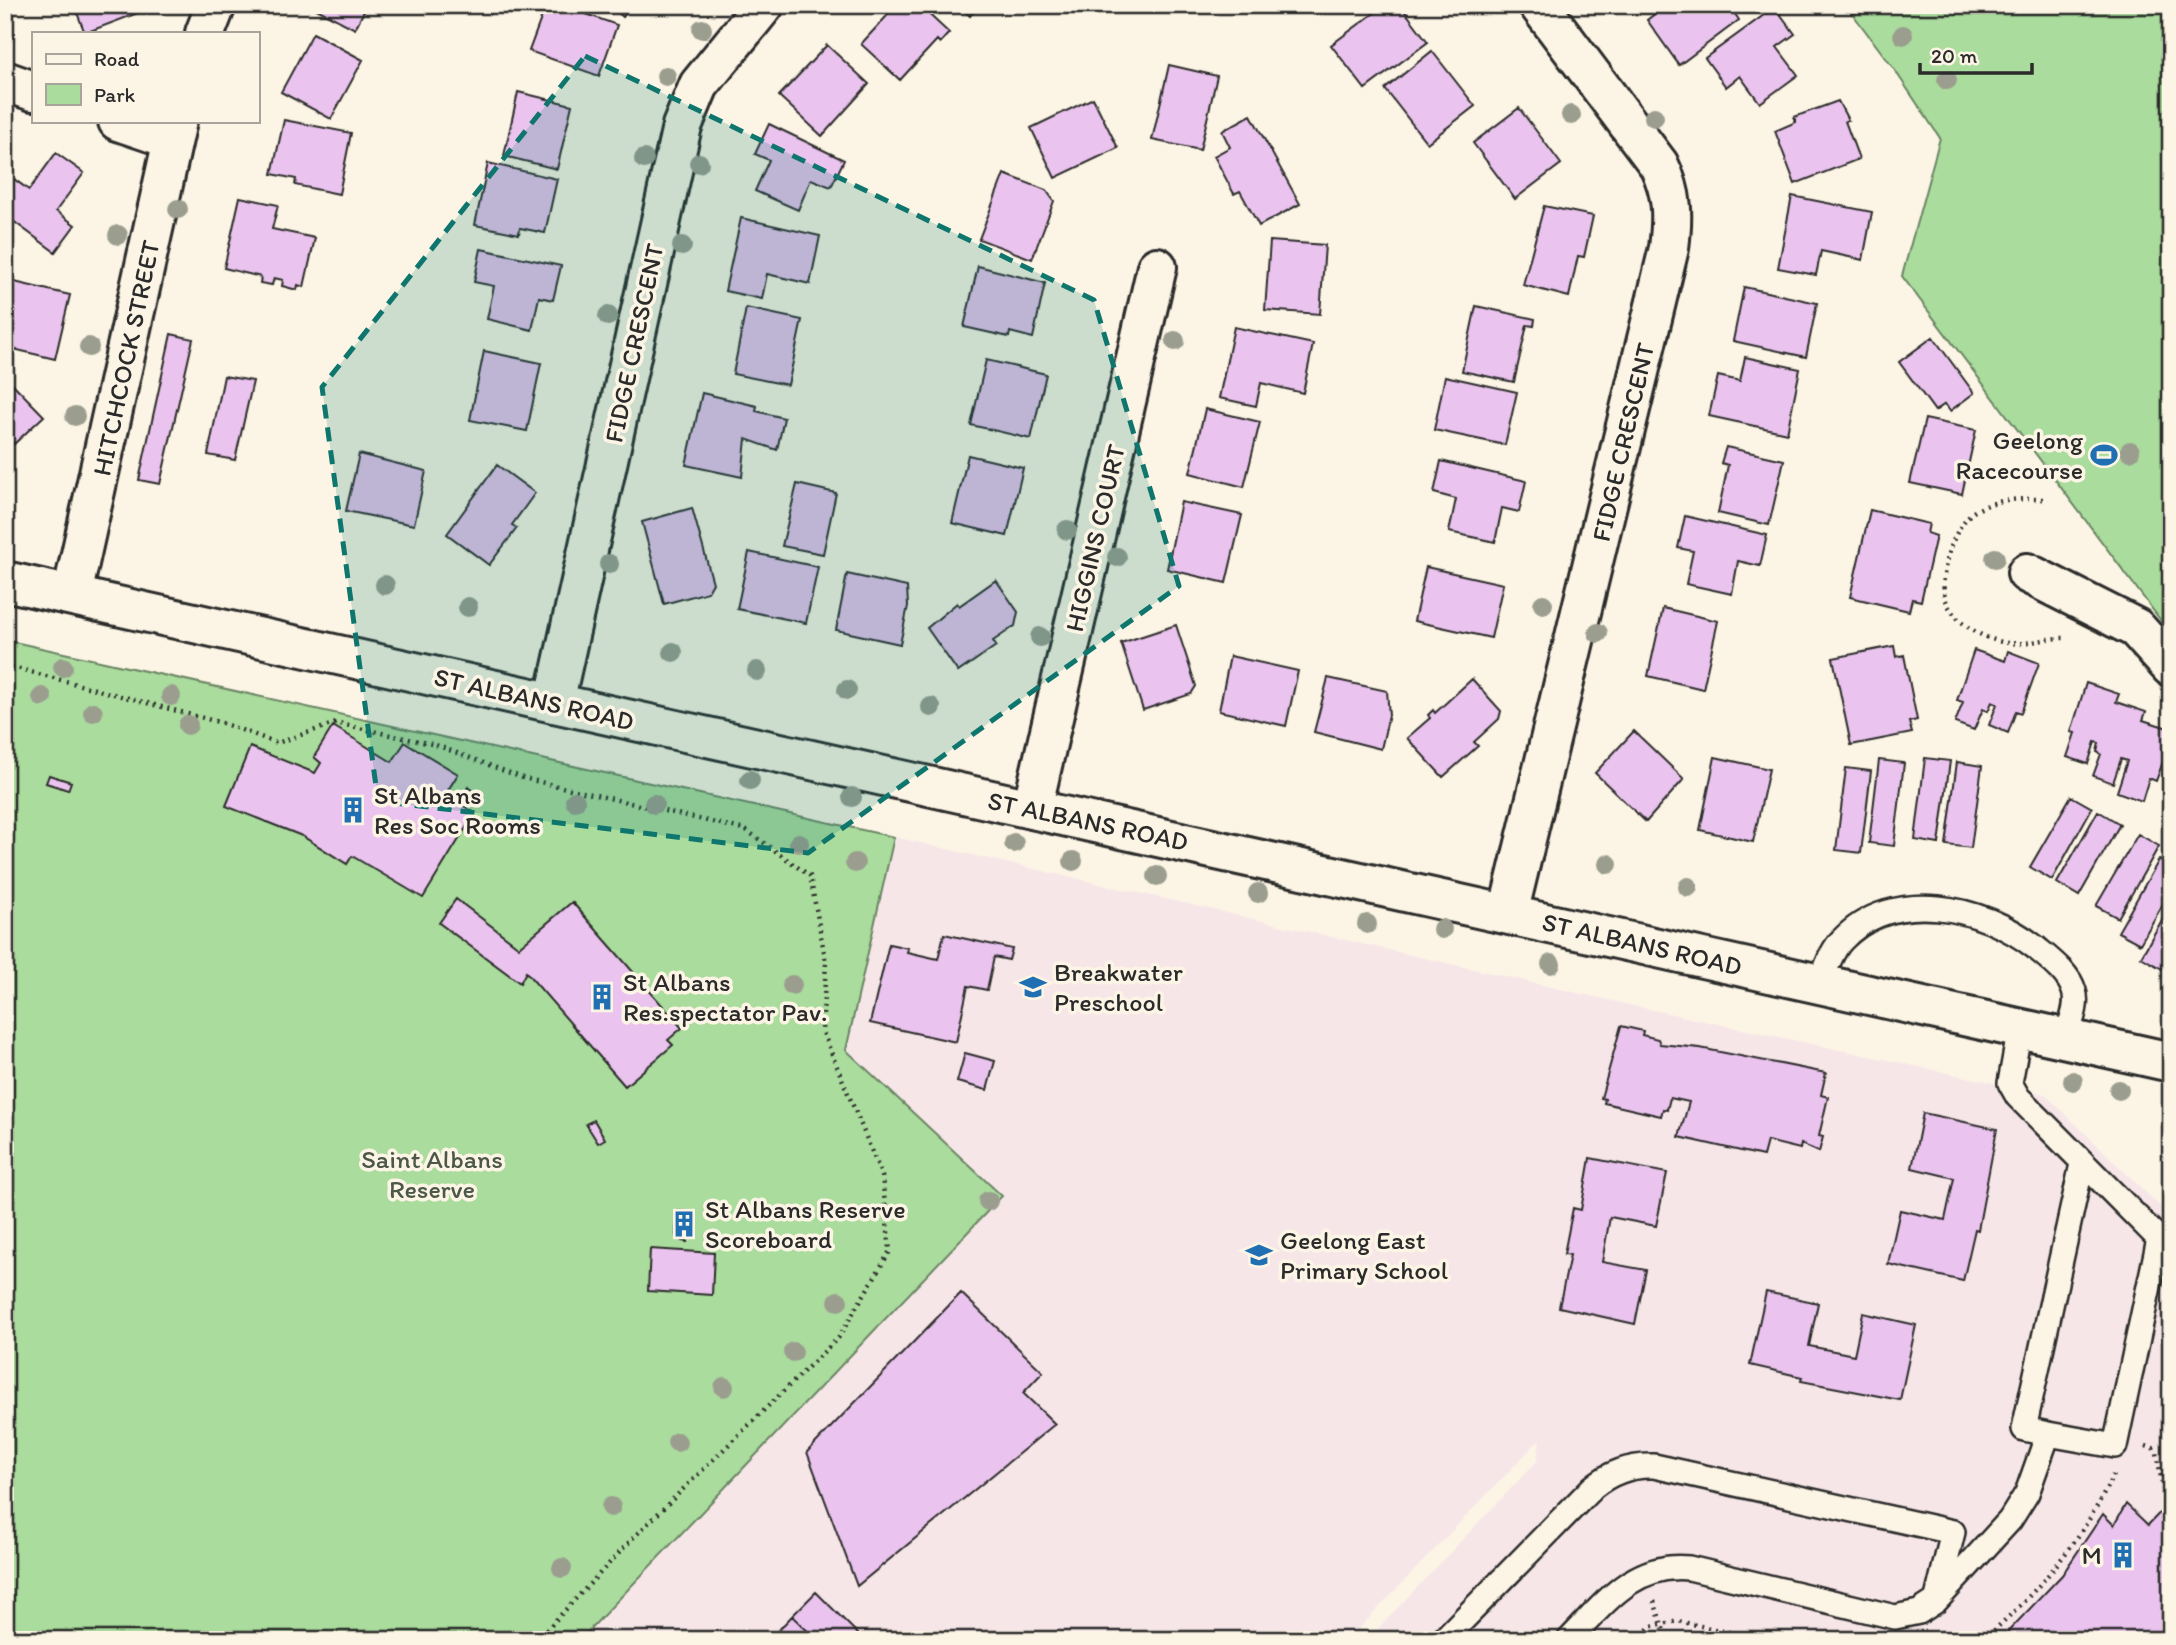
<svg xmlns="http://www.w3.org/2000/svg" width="2176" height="1645" viewBox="0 0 2176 1645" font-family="Itim,sans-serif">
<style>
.built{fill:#f7e6e8}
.green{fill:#aadc9d;stroke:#6a8464;stroke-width:2}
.building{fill:#eac4ee;stroke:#2b2b2b;stroke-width:2}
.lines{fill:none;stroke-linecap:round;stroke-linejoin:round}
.service-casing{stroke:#2b2b2b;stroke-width:28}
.minor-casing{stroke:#2b2b2b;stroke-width:44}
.tertiary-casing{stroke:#2b2b2b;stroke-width:44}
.path{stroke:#2b2b2b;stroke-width:4.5;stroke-dasharray:2 5;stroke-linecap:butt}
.service{stroke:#fcf5e5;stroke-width:23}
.minor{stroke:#fcf5e5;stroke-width:38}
.tertiary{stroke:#fcf5e5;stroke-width:38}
.tree{fill:#9b9e8f}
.marked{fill:#0f766e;fill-opacity:0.2;stroke:#0f766e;stroke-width:5;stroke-dasharray:14 9;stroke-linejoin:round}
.labels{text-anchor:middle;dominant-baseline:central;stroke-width:7;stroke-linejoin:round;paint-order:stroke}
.street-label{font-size:26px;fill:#2b2b2b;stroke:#fcf5e5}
.poi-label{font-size:26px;fill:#2b2b2b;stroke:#fcf5e5;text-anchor:start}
.park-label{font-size:26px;fill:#4b5748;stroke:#fcf5e5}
</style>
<rect width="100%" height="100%" fill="#fcf5e5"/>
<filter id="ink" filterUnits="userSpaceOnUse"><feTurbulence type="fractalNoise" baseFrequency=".0143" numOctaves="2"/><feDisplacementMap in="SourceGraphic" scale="14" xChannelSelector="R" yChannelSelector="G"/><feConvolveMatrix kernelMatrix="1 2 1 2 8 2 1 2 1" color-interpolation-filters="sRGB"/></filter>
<g filter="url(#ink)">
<path class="built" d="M 894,837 L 1630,1005 L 2045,1094 L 2171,1217 L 2171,1640 L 1367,1640 L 1537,1461 L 1540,1439 L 1348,1640 L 571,1640 L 1002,1197 L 846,1050 Z"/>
<path class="green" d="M 1846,5 L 2171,5 L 2171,634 L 1902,276 L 1940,138 L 1894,69 Z
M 5,640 L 894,837 L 846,1050 L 1002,1196 L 580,1640 L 5,1640 Z"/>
<path class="building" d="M 74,5 L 144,5 L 146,10 L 85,33 Z
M 309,5 L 367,5 L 355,29 Z
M 546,5 L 561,5 L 617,25 L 599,76 L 529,51 Z
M 609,5 L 633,5 L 623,17 Z
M 897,5 L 919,5 L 949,33 L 940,43 L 937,40 L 900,80 L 861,44 Z
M 958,5 L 979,5 L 970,16 Z
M 1385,5 L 1400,5 L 1428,42 L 1365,89 L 1331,45 Z
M 1666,5 L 1729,5 L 1739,20 L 1679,65 L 1647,20 Z
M 1775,7 L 1795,34 L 1777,47 L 1798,75 L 1760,103 L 1740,76 L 1726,87 L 1705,58 Z
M 313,33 L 363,60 L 331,119 L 281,92 Z
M 827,45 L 869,84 L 822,136 L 779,96 Z
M 1432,51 L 1475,106 L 1427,143 L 1385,89 Z
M 1169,65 L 1217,76 L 1200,150 L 1152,140 Z
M 518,92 L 572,105 L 557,169 L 504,156 Z
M 1093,98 L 1118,148 L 1055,178 L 1031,128 Z
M 1838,101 L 1848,120 L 1845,121 L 1859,159 L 1795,184 L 1775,131 L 1796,122 L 1794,117 Z
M 1519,108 L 1561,164 L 1515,199 L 1473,143 Z
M 1251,115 L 1300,204 L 1259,226 L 1240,191 L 1234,194 L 1214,156 L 1230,147 L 1222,131 Z
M 284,120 L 351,133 L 339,194 L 295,185 L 296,179 L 272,174 Z
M 769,124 L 844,160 L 831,187 L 811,179 L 798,210 L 755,191 L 769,160 L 755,154 Z
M 56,153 L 84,173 L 56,211 L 75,225 L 55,252 L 5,215 L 5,177 L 7,174 L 29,190 Z
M 488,163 L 557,179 L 545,233 L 520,228 L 519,234 L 475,225 Z
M 1004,174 L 1046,190 L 1054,201 L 1032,259 L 979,239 Z
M 1792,196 L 1872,212 L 1863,260 L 1821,251 L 1816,275 L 1778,268 Z
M 240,197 L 278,205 L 272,229 L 315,238 L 304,287 L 298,285 L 297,290 L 282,286 L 283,280 L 274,278 L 272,285 L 260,283 L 261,277 L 224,268 Z
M 1544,206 L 1593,216 L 1584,257 L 1578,256 L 1569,297 L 1523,285 Z
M 741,218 L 820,236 L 810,284 L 767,274 L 762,299 L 725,291 Z
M 1270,241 L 1325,245 L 1320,314 L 1265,310 Z
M 481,249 L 561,266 L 553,300 L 539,297 L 532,330 L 487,319 L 494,286 L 474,282 Z
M 978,266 L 1045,283 L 1033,338 L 1010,332 L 1009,337 L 964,327 Z
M 10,281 L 70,295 L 55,359 L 5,347 L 5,302 Z
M 1744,287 L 1817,303 L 1806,357 L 1733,341 Z
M 1476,306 L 1535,319 L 1534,326 L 1527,325 L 1514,382 L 1462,371 Z
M 746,308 L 802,320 L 788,385 L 733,374 Z
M 1234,327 L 1313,344 L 1303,393 L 1261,383 L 1256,406 L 1219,398 Z
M 171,334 L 193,339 L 160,484 L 139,480 Z
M 1933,337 L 1974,393 L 1950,411 L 1945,404 L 1935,411 L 1899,362 Z
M 484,351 L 541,363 L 527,431 L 470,420 Z
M 1745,357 L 1800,369 L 1787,433 L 1709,416 L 1718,376 L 1740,381 Z
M 986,360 L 1046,374 L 1031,439 L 971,425 Z
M 224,376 L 253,381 L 235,460 L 208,455 Z
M 1445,376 L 1517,392 L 1505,445 L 1434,430 Z
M 7,378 L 44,416 L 14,444 L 10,440 L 5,445 Z
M 702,393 L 757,406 L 756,411 L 784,418 L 777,450 L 746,439 L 742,477 L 686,465 Z
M 1205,409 L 1260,422 L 1244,487 L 1190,473 Z
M 1925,419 L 1976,430 L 1962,494 L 1910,483 Z
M 1726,447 L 1784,460 L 1769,525 L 1718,513 L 1728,465 L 1721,463 Z
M 359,454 L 426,471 L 414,525 L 346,511 Z
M 968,455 L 1023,468 L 1007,536 L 952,523 Z
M 1441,461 L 1526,481 L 1519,512 L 1502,508 L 1495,542 L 1449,532 L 1456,499 L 1434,493 Z
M 497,465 L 535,493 L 512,525 L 517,528 L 489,565 L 447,534 Z
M 797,484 L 836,493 L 823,554 L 782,546 Z
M 1181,502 L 1242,515 L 1226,583 L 1167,569 Z
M 692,508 L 713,583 L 708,592 L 664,604 L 642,522 Z
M 1870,510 L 1929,524 L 1927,533 L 1936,536 L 1921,601 L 1912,599 L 1909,611 L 1850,597 Z
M 1685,516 L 1767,535 L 1760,566 L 1738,561 L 1732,594 L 1686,584 L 1693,551 L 1678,548 Z
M 749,552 L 818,567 L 806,623 L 737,609 Z
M 1426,567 L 1503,584 L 1491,638 L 1414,621 Z
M 847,574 L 907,587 L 908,606 L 900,644 L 836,630 Z
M 996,580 L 1018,612 L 1015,626 L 993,641 L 996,646 L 958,672 L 927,628 L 957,603 L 959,606 Z
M 1663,608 L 1718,621 L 1703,689 L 1648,676 Z
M 1176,625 L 1196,686 L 1191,694 L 1143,710 L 1121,643 Z
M 1894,646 L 1896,657 L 1904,655 L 1917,720 L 1909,722 L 1912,733 L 1851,745 L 1833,658 Z
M 1974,650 L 2005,661 L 2008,651 L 2039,663 L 2021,713 L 2016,711 L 2008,733 L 1989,725 L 1997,704 L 1992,702 L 1988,711 L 1983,709 L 1974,730 L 1955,723 L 1963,702 L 1957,700 Z
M 1230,656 L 1298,671 L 1286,726 L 1219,711 Z
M 1328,678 L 1387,691 L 1389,715 L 1381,749 L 1314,732 Z
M 1472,679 L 1501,711 L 1499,719 L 1474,742 L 1478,746 L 1443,777 L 1407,738 L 1430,718 L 1428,715 L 1433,710 L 1435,713 Z
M 2086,683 L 2119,694 L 2116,702 L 2146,712 L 2143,720 L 2171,729 L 2171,740 L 2156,781 L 2149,778 L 2142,801 L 2117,792 L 2127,761 L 2121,759 L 2113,783 L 2093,776 L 2101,754 L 2097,752 L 2099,743 L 2095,742 L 2088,764 L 2067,757 L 2075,733 L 2071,732 Z
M 333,726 L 392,762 L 405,742 L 458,774 L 445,795 L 475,813 L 423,898 L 352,856 L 347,864 L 302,836 L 226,806 L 250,747 L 315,773 L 321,763 L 314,757 Z
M 1634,731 L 1684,779 L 1646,822 L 1595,773 Z
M 1715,757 L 1769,769 L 1753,842 L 1700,830 Z
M 1925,758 L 1950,761 L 1939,844 L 1915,840 Z
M 1879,760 L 1904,763 L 1894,846 L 1869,843 Z
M 1957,762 L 1982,766 L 1971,848 L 1946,845 Z
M 1846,768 L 1871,771 L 1861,853 L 1836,850 Z
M 49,775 L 71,782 L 68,790 L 46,783 Z
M 468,787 L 476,794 L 471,802 L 462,796 Z
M 2071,796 L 2092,808 L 2052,880 L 2030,867 Z
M 2098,811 L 2120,824 L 2079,896 L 2057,883 Z
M 2138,834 L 2159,846 L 2118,918 L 2096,906 Z
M 2159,860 L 2171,866 L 2171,890 L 2140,944 L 2118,932 Z
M 456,899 L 519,947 L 572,902 L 682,1028 L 668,1040 L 673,1045 L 625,1086 L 526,972 L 520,983 L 439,923 Z
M 2171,904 L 2171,954 L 2162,969 L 2141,957 Z
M 944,934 L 1012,949 L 1009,960 L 994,957 L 987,990 L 968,986 L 956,1042 L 870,1023 L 889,944 L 908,948 L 907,952 L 938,959 Z
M 1621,1026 L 1643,1031 L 1642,1035 L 1658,1039 L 1660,1044 L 1700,1048 L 1826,1073 L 1821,1095 L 1828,1097 L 1819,1136 L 1823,1137 L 1819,1152 L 1801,1144 L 1800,1149 L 1767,1141 L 1763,1156 L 1679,1137 L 1689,1102 L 1670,1098 L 1667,1110 L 1663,1109 L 1661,1116 L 1604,1103 L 1605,1099 L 1601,1098 Z
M 965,1053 L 995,1061 L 987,1090 L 957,1082 Z
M 1923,1113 L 1997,1129 L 1978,1230 L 1975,1229 L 1963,1281 L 1888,1264 L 1900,1210 L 1945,1220 L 1954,1178 L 1912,1168 Z
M 594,1120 L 605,1139 L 598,1143 L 586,1124 Z
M 1590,1158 L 1667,1173 L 1656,1226 L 1610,1217 L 1602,1262 L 1646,1270 L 1635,1324 L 1559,1307 L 1570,1255 L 1564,1254 L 1573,1208 L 1581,1210 Z
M 678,1211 L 691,1212 L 687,1242 L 682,1241 L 682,1236 L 676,1235 Z
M 650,1249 L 714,1253 L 712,1295 L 648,1291 Z
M 1766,1292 L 1818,1303 L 1809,1346 L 1854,1355 L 1863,1313 L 1916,1325 L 1900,1400 L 1801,1381 L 1802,1377 L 1750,1365 Z
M 961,1293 L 1043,1372 L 1023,1393 L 1055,1424 L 857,1586 L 807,1452 Z
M 2171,1501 L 2171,1640 L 2000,1640 L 2062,1575 L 2103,1514 L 2114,1525 L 2126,1504 L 2148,1525 Z
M 816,1592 L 864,1640 L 817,1640 L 792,1616 Z
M 792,1616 L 817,1640 L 769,1640 Z"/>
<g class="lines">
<g class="service-casing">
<path id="service" d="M 1820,983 C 1826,969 1831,951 1842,940 C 1893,886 1983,906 2035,947 C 2048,958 2069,973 2074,991 C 2079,1005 2070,1024 2066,1038
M 2020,1028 L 2010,1083 L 2018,1097 L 2169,1249
M 2048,1434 L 2024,1429 L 2082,1164
M 1443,1640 L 1593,1487 C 1611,1472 1630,1465 1654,1466 L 1953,1532 L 1937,1598
M 1569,1640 C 1604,1604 1634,1562 1689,1568 L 1895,1617 L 1919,1612 L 1936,1601 L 2010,1520 L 2027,1493 L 2048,1434 L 2115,1446 L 2159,1239"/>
</g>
<g class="minor-casing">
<path id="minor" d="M 205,33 L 216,5
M 5,81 L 33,91
M 118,121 L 171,139
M 2027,573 L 2136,628 L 2171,667
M 72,595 L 177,121
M 554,703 L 682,126 L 699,85 L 764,5
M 1032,809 L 1157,267
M 1508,914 L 1669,248 C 1673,216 1673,194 1659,165 L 1539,5"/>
</g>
<g class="tertiary-casing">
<path id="tertiary" d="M 5,581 L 2171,1062"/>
</g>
<path class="path" d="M 2043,499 C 2019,499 1998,498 1975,511 C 1953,524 1936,580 1947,603 C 1955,622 1979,636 1998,641 C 2025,648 2042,637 2067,638
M 5,665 L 222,723 L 277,743 L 336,723 L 436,745 L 523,778 L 746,830 L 810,876 L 826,963 L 822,1030 L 882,1176 L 890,1251 L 839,1337 L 633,1538 L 537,1640
M 2170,1008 L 2171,1007
M 2146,1446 L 2153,1448 L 2157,1453 L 2165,1504
M 1654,1601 L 1667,1640
M 1637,1640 L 1651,1626 L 1678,1621 L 1765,1640
M 1983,1640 C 2036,1594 2084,1539 2113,1475"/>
<use href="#service" class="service"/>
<use href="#minor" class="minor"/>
<use href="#tertiary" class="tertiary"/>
</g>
<g class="tree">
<circle cx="702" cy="29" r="10"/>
<circle cx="1903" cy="35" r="10"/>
<circle cx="666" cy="76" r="10"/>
<circle cx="1947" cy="80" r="10"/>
<circle cx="1571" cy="115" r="10"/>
<circle cx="1654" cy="117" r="10"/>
<circle cx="644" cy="159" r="10"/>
<circle cx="699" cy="163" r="10"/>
<circle cx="178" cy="209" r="10"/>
<circle cx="118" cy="235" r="10"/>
<circle cx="682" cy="246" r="10"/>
<circle cx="608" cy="316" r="10"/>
<circle cx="1175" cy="341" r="10"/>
<circle cx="89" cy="347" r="10"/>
<circle cx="75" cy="416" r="10"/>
<circle cx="2130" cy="451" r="10"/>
<circle cx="1067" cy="530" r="10"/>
<circle cx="1117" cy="557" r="10"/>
<circle cx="1995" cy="558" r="10"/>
<circle cx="609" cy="564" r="10"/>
<circle cx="385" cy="585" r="10"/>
<circle cx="1543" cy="604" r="10"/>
<circle cx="468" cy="607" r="10"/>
<circle cx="1598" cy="633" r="10"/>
<circle cx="1040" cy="637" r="10"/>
<circle cx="673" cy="652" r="10"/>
<circle cx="63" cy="667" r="10"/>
<circle cx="757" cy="671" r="10"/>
<circle cx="847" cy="690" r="10"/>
<circle cx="171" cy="696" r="10"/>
<circle cx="42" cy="697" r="10"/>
<circle cx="931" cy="707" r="10"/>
<circle cx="93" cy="712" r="10"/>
<circle cx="188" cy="725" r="10"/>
<circle cx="750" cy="780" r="10"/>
<circle cx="852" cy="797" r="10"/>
<circle cx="575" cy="801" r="10"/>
<circle cx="654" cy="804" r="10"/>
<circle cx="799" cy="843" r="10"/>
<circle cx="1014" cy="843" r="10"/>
<circle cx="1073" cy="861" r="10"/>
<circle cx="855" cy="863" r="10"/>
<circle cx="1608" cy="864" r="10"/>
<circle cx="1157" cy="876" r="10"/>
<circle cx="1688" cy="887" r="10"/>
<circle cx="1258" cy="893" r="10"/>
<circle cx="1367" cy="924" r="10"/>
<circle cx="1442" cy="929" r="10"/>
<circle cx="1551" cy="964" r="10"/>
<circle cx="792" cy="985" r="10"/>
<circle cx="2073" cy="1081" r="10"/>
<circle cx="2119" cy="1090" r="10"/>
<circle cx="988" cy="1201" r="10"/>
<circle cx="838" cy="1301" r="10"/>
<circle cx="793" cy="1352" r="10"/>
<circle cx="724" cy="1387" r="10"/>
<circle cx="677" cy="1442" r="10"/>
<circle cx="611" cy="1507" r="10"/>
<circle cx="562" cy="1568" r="10"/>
</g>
</g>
<path class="marked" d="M 585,56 L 1094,300 L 1179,586 L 808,853 L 378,801 L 322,387 Z"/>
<defs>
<g id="stadium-bare" transform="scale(2.1)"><path d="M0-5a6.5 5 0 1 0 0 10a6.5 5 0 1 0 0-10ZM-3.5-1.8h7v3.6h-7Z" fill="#1f6fb2" stroke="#fcf5e5" stroke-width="2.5" paint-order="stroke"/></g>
<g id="building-bare" transform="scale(2.1)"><path d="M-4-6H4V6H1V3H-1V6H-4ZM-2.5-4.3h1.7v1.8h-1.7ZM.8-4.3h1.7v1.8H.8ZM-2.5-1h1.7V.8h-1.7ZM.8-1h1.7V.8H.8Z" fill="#1f6fb2" stroke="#fcf5e5" stroke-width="2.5" paint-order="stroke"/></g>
<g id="school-bare" transform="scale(2.1)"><path d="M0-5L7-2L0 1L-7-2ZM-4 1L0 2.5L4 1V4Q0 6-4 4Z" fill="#1f6fb2" stroke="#fcf5e5" stroke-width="2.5" paint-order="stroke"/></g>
</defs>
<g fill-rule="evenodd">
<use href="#stadium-bare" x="2104" y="455"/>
<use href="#building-bare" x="353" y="810"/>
<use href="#school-bare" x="1033" y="987"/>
<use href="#building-bare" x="602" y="997"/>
<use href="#building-bare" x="684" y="1224"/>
<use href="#school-bare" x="1259" y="1255"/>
<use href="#building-bare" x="2123" y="1555"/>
</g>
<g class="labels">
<g class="street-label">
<text transform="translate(634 343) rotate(-78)">FIDGE CRESCENT</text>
<text transform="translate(126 358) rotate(-78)">HITCHCOCK STREET</text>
<text transform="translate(1623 442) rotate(-77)">FIDGE CRESCENT</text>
<text transform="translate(1095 538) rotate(-77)">HIGGINS COURT</text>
<text transform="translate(534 699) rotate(13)">ST ALBANS ROAD</text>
<text transform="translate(1088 821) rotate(12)">ST ALBANS ROAD</text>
<text transform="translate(1642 944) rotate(13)">ST ALBANS ROAD</text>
</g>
<g class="poi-label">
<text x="2083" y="440" text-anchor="end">Geelong<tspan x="2083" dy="30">Racecourse</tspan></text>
<text x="374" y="795">St Albans<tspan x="374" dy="30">Res Soc Rooms</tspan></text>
<text x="1054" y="972">Breakwater<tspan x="1054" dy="30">Preschool</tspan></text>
<text x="623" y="982">St Albans<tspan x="623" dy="30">Res.spectator Pav.</tspan></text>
<text x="705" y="1209">St Albans Reserve<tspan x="705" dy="30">Scoreboard</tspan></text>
<text x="1280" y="1240">Geelong East<tspan x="1280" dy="30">Primary School</tspan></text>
<text x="2102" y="1555" text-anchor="end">M</text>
</g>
<g class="park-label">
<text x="432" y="1159">Saint Albans<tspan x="432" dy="30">Reserve</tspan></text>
</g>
</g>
<rect width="2176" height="1645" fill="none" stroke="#fcf5e5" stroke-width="28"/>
<rect x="14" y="14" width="2148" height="1617" fill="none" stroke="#2b2b2b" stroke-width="2.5" filter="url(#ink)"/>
<rect x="32" y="32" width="228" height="91" fill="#fcf5e5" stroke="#a8a49b" stroke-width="2"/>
<rect x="46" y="54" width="35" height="10" fill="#fcf5e5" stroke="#a8a49b" stroke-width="2"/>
<text x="94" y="66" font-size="21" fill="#2b2b2b">Road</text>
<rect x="46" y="84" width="35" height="21" fill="#aadc9d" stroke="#a8a49b" stroke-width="2"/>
<text x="94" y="102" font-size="21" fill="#2b2b2b">Park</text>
<path d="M1920 63v10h112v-10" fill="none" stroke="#2b2b2b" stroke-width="3.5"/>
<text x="1931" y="63" font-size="21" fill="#2b2b2b" stroke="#fcf5e5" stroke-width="5" paint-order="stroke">20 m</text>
</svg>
